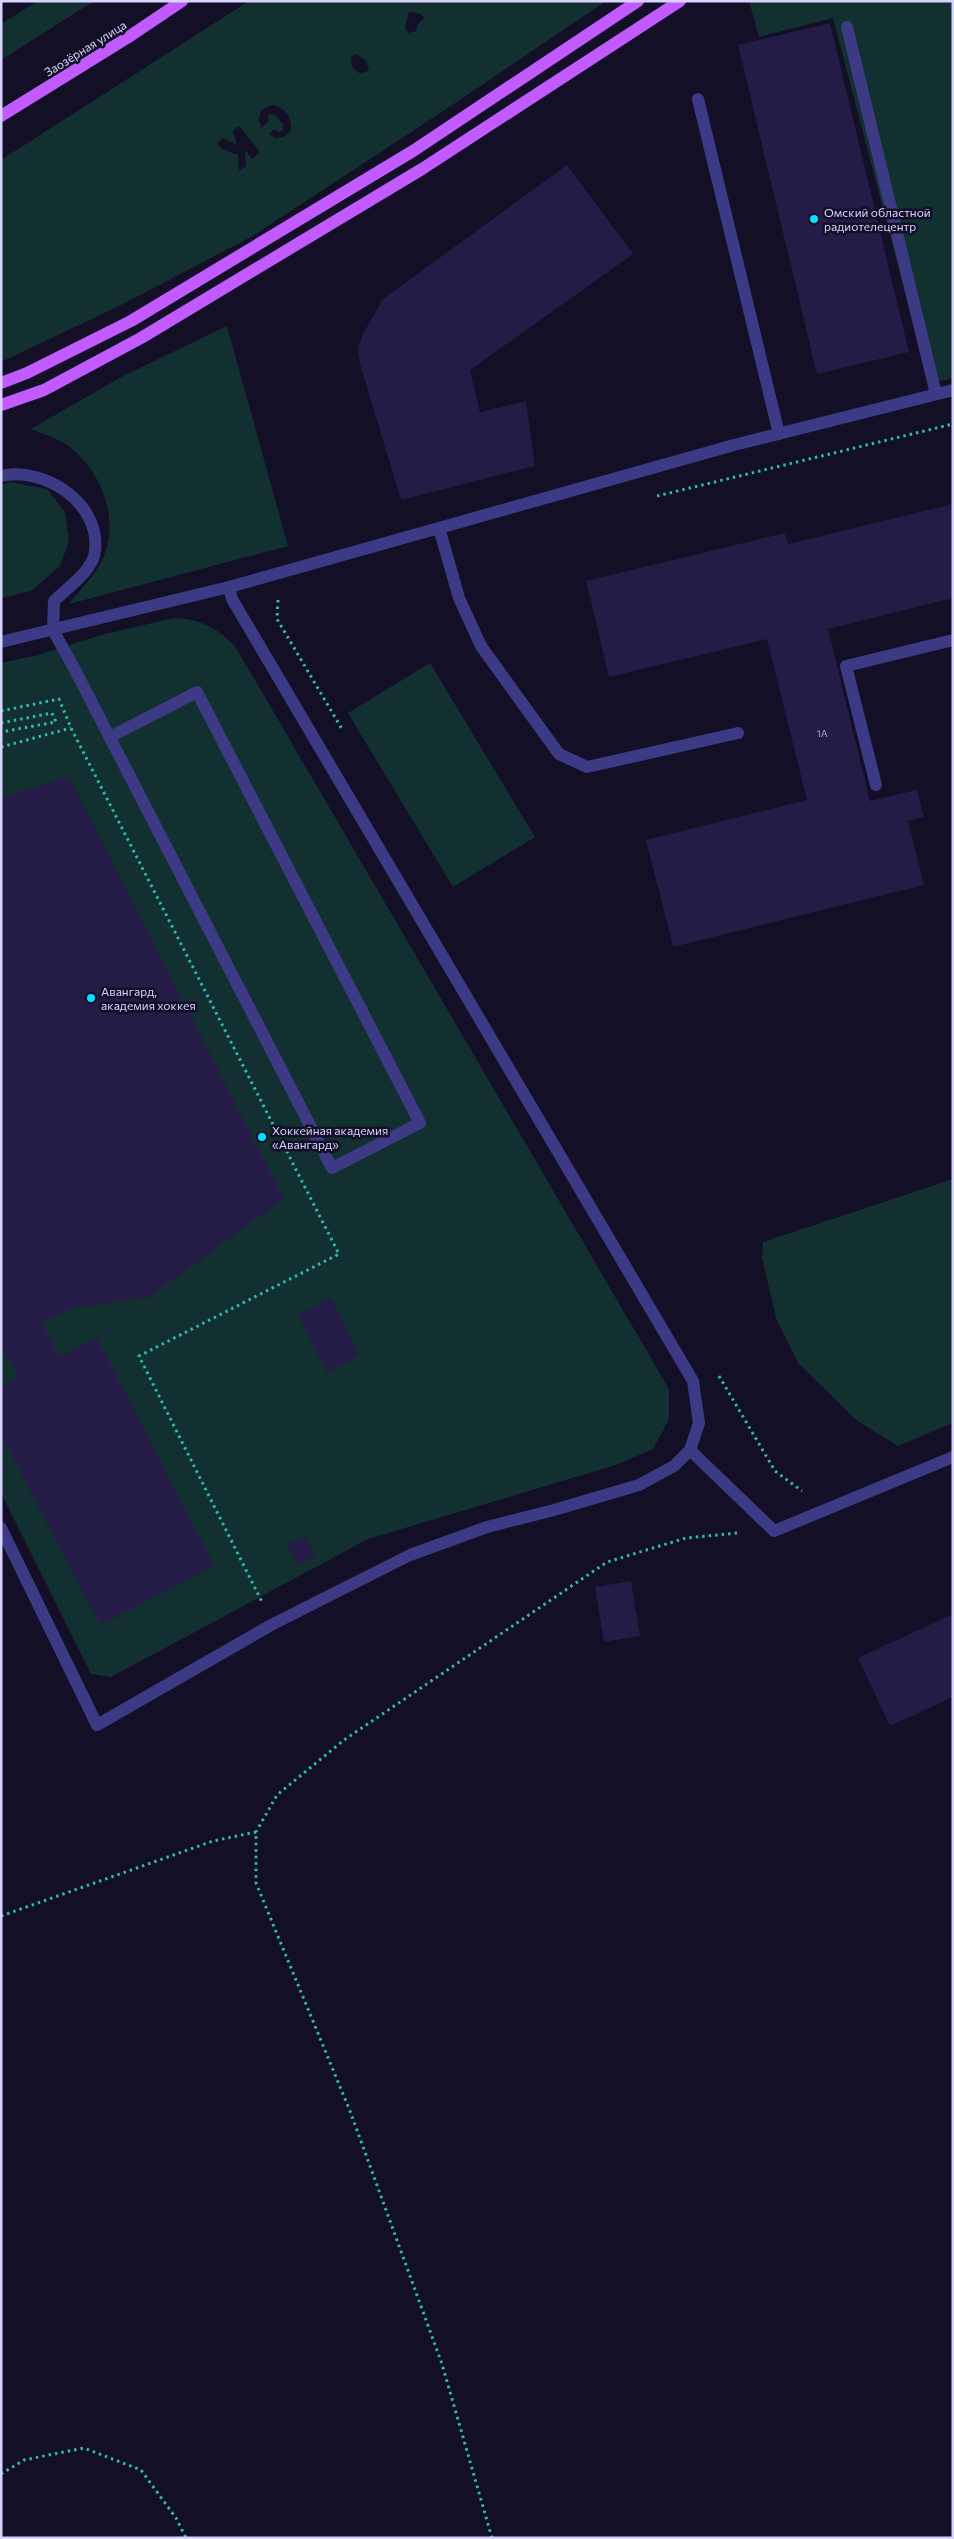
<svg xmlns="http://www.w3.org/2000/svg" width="954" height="2539" viewBox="0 0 954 2539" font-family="Commissioner,sans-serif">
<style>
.green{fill:#12302f;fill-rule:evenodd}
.building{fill:#241b47}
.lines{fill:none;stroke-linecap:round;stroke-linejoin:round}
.path{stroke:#2fb8b0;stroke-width:3;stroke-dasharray:2.5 4;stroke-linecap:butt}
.minor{stroke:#3d3a85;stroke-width:12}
.major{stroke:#c25bff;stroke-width:12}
.poi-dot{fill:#00e5ff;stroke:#130f26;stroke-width:2}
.labels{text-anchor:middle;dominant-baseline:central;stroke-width:5;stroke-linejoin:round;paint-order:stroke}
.number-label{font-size:10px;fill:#aca6d1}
.street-label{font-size:12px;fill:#d9d4ff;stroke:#130f26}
.poi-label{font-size:12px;fill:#d9d4ff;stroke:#130f26;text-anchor:start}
</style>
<rect width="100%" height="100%" fill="#130f26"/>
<path class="green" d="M 38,1 L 94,1 L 1,60 L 1,24 Z
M 249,1 L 606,1 L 448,108 L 251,237 L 119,306 L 1,362 L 1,160 ZM 409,12 L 421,14 L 424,18 L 418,24 L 416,31 L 408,33 L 405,27 ZM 356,54 L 365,60 L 369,68 L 367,72 L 359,73 L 352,67 L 351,58 ZM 273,105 C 286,109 292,117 291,131 L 283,137 L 275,138 L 269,134 L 274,129 L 279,132 L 283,130 L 283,124 L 275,115 L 269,114 L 268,122 L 262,127 L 258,120 L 262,109 ZM 239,126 L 260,152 L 252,159 L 245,150 L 246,166 L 239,171 L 238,155 L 222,149 L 217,143 L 223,138 L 237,145 L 233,131 Z
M 749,1 L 953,1 L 953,378 L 929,384 L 833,18 L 759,37 Z
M 227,326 L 288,546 L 69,604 C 79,591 92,578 100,564 C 123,524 102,470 67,445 C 57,438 42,434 31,429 L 123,376 Z
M 10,482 L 47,489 L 65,512 L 69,541 L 60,566 L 31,591 L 1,598 L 1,485 Z
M 174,618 C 200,619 216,627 235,646 L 669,1389 L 669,1419 L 653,1449 L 616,1465 L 368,1539 L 111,1677 L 91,1674 L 1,1493 L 1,663 L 34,656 L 105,634 Z
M 430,663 L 535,837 L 453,887 L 348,713 Z
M 953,1179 L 953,1423 L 898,1446 L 856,1420 L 798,1363 L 776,1318 L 762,1257 L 763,1242 Z"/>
<path class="building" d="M 830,23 L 909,352 L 817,374 L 738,45 Z
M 567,165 L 633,254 L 470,370 L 480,412 L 526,401 L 535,466 L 401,500 L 360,364 L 358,348 L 363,334 L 383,299 Z
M 953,504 L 953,598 L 828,629 L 870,801 L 917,790 L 924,817 L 908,821 L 924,885 L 673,947 L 646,840 L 807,800 L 767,639 L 609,677 L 586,581 L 785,533 L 788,544 Z
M 69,777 L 284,1199 L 149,1297 L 72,1308 L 42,1323 L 59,1357 L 97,1338 L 214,1566 L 100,1625 L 1,1435 L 1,1387 L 19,1378 L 1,1344 L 1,797 Z
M 331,1298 L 360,1356 L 327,1372 L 298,1315 Z
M 305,1536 L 315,1556 L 298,1565 L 287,1545 Z
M 631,1581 L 640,1636 L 604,1642 L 595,1587 Z
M 953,1614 L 953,1697 L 890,1726 L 858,1658 Z"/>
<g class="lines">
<path class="path" d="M 657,496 L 953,424
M 278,600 L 277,619 L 342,729
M 1,711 L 59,699 L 71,728 L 339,1254 L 139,1356 L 262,1602
M 1,723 L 52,713 L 56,722 L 1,732
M 1,747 L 71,728
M 719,1376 L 775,1471 L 802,1491
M 1,1916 L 213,1841 L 256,1832
M 1,2474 L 24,2460 L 84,2448 L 141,2470 L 176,2518 L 186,2538
M 492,2538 L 442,2364 L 350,2111 L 256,1883 L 256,1832 L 277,1795 L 344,1740 L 607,1562 L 686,1538 L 738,1533"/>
<path class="minor" d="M 847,27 L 936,394
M 698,99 L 779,434
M 1,476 C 44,466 101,503 95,551 C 93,571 67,588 54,601 L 53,630 L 74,668 L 332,1168 L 420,1123 L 197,692 L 110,737
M 439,528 L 459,598 L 481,646 L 559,754 L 587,767 L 738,733
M 1,642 L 229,587 L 734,445 L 953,390
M 876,785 L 846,666 L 953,640
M 690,1450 L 774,1531 L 953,1457
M 1,1528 L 97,1725 L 273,1624 L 410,1555 L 487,1527 L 554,1510 L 639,1485 L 674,1466 L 690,1450 L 699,1423 L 693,1381 L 232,599 L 229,587"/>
<path class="major" d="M 1,116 L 127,38 L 182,1
M 1,383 L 27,373 L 131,321 L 413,151 L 638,1
M 1,405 L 44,390 L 141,338 L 422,169 L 680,1"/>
</g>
<g class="poi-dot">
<circle cx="814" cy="219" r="5"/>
<circle cx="91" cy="998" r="5"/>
<circle cx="262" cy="1137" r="5"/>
</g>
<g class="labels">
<g class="number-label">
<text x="822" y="733">1А</text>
</g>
<g class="street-label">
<text transform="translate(85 48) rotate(-32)">Заозёрная улица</text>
</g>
<g class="poi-label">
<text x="824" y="212">Омский областной<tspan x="824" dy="14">радиотелецентр</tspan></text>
<text x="101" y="991">Авангард,<tspan x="101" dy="14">академия хоккея</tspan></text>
<text x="272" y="1130">Хоккейная академия<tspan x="272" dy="14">«Авангард»</tspan></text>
</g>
</g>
<rect width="954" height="2539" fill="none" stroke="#d9d4ff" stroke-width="5"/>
</svg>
